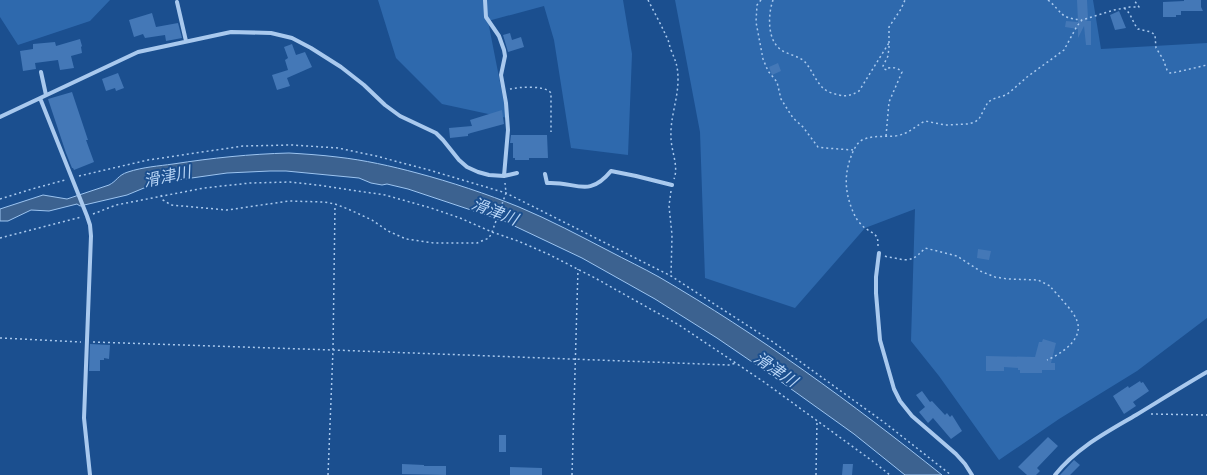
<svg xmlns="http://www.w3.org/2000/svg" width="1207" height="475" viewBox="0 0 1207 475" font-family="Mulish,'Noto Sans JP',sans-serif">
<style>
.green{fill:#2e69ad}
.water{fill:#3c6290;stroke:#9cc4f0}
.building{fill:#4478b7}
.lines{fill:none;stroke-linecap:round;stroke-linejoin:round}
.path{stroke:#a9c9ee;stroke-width:1.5;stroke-dasharray:2 3;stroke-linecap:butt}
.street{stroke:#a9c9ee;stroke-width:4}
.labels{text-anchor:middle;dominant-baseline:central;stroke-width:4;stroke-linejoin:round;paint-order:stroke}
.water-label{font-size:16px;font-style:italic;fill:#b5d3f5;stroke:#1b4f8f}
</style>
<rect width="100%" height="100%" fill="#1b4f8f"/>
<path class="green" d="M 0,0 L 110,0 L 90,21 L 18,45 L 0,17 Z
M 378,0 L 623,0 L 632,54 L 628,155 L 571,148 L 554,40 L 544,6 L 488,21 L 507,118 L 442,104 L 396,58 Z
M 675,0 L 1093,0 L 1101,49 L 1207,43 L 1207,318 L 1137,371 L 1059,419 L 999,460 L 939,376 L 911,341 L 915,209 L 865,228 L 795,308 L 705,278 L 700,132 Z"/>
<path class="water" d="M 289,153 C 305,154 321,155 337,157 C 364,160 391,166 417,173 C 451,182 487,194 519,207 C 550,220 580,236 609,251 C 626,260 643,268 659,277 C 759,335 852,403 942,475 L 905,475 L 854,434 L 780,381 L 717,338 L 655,299 L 582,258 L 504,221 L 408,189 L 387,184 L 382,185 L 371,183 L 359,178 L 286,171 L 270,171 L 227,173 L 156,183 L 127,195 L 80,206 L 77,204 L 49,211 L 31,210 L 8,221 L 0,221 L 0,209 L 43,195 L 67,199 L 109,185 C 117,181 118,175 128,172 C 143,167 159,166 173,164 C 212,158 250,154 289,153 Z"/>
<path class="building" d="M 1077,0 L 1087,0 L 1088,19 L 1086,21 L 1091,21 L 1091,45 L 1086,45 L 1084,26 L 1078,38 L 1078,29 L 1065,27 L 1066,21 L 1078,22 Z
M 1184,0 L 1201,0 L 1201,7 L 1203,11 L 1181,11 L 1181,15 L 1176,15 L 1176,17 L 1163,17 L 1163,2 L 1184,1 Z
M 1119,11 L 1126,28 L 1115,30 L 1110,15 Z
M 152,13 L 156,27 L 178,23 L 182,38 L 166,41 L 165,35 L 145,38 L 143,34 L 134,37 L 129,20 Z
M 510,33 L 512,40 L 521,37 L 524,47 L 508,52 L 503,35 Z
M 80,39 L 82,46 L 81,47 L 82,53 L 71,56 L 74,68 L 60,70 L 58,60 L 35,63 L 36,69 L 23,71 L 20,51 L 33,49 L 33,44 L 55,42 L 56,46 Z
M 292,44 L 296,55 L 305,52 L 312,67 L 287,78 L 290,86 L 277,90 L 272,75 L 288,70 L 285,60 L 288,58 L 284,47 Z
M 778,63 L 781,71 L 772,75 L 769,67 Z
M 118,73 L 124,88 L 116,91 L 115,88 L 106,91 L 102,79 Z
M 72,92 L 88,140 L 86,140 L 94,162 L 74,170 L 73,168 L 72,168 L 66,153 L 48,99 Z
M 502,110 L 504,124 L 471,133 L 468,134 L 468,136 L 450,138 L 449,128 L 472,126 L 470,120 Z
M 511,135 L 547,135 L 548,158 L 529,158 L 529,160 L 515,160 L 515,158 L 513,158 L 513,143 L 510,143 Z
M 978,249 L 991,251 L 989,260 L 977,258 Z
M 1043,339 L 1056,343 L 1051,363 L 1055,363 L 1055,370 L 1042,370 L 1042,373 L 1020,373 L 1020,370 L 1018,370 L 1018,368 L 1004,367 L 1004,371 L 986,371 L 986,356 L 1035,357 L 1039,342 L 1042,342 Z
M 90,344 L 110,345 L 109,359 L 104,358 L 104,360 L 100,360 L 100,371 L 89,371 Z
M 1140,381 L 1141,383 L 1143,382 L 1149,391 L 1133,402 L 1136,406 L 1124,414 L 1113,396 L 1128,386 L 1129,388 Z
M 922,391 L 930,402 L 932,401 L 945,415 L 947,413 L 950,417 L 952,415 L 962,431 L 951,439 L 933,418 L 928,423 L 919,412 L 925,407 L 916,395 Z
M 499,435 L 506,435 L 506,452 L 499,452 Z
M 1048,437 L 1058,446 L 1037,468 L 1040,471 L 1036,475 L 1027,475 L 1018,467 Z
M 1074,460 L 1080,465 L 1070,475 L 1060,475 Z
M 402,464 L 424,465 L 424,466 L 446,466 L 446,475 L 402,474 Z
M 843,464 L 853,464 L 852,475 L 842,475 Z
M 510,467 L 542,468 L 542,475 L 510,475 Z"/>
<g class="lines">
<path class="path" d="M 648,0 C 654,12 661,24 666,36 C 669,40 669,45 671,50 C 676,62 678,66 678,80 C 678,99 670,118 671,137 C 671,151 679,166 674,179
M 761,0 L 757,5 L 756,22 L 763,59 L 768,71 L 777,82 L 781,99 L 793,118 L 803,127 L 818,147 L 825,148 L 853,150
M 773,0 C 768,14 767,39 780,49 C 787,55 798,55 805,62 C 812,70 816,82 824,89 C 828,92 834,94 839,95 C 847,97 852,95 859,91 L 887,46 L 889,43
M 1048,0 C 1063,12 1058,18 1082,20
M 1124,8 C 1132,14 1132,22 1138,29 L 1151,32 L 1155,35 L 1156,48 L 1163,59 L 1167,70 L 1170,73 L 1177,72 L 1207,65
M 510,89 C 519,87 545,85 551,93 L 551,132
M 886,136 L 889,102 L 902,72 C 898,68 895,67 888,68 L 887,70 L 884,69 L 883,66 L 888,56 L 889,47 L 889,27 L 901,9 L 905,0
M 79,176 L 148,160 L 243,146 L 292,145 L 338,148 L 376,156 L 429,170 L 506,193 L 671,276 L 773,342 L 885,423 L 951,475
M 671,191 L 669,206 L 672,235 L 671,276
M 161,195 L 163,200 L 171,205 L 227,210 L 289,201 L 324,202 L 335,204 L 348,209 L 372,220 L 388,231 L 406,239 L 434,243 L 477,243 L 489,238 L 492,232 L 506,193 L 505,183
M 0,199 L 32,189 L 65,180
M 93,214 L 116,205 L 204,188 L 250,183 L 290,182 L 317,185 L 385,195 L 431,208 L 460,218 L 492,232 L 518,241 L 548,254 L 595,278 L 679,325 L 764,382 L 871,460 L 890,475
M 0,238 L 81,217
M 878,246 C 878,243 878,240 877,237 C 874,233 869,231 865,228 C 861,225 857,220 855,216 C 845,195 843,176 852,154 C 854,149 857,143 862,140 C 873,135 884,137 895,136 C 909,134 914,127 925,121 L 945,125 L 968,124 L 975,122 L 979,119 L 988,102 L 993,99 L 1006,95 L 1010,92 L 1027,77 L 1064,50 L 1077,26 L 1082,20 L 1114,10 L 1130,7 L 1139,7 L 1134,0
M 885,256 C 889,258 892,257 895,258 C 910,262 915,259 925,248 L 957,256 L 980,271 L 995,277 L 1008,279 L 1038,280 L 1050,286 C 1057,295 1074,311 1077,321 C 1084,339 1061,354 1047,360
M 0,338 L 81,342
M 93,342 L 333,350 L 729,365 L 736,363
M 1151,414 L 1207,415
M 328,475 L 333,350 L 335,205
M 572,475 L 578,269
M 816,475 L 817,421"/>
<path class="street" d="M 485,0 L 486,17 L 499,36 L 504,50 L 505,56 L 501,75 L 506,103 L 508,130 L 504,176
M 177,2 L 186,41
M 41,72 L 46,95
M 40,98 L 87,216 L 90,225 L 91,236 L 84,418 L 90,475
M 0,117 L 138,52 L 231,32 L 271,33 L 292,38 L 311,48 L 341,67 L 364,85 L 385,105 L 400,116 L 436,133 L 443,140 L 459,160 L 467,167 L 478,172 L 489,175 L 504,176 L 517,173
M 545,174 L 547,183 C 576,181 588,199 611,171 L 636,176 L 672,185
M 879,253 L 876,277 L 876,293 L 880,340 L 894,389 L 900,401 L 912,416 L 956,454 L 965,464 L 972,475
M 1055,475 C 1076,448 1107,432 1136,415 C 1159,401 1183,386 1207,372"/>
</g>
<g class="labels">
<g class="water-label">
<text transform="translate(167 176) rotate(-12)">滑津川</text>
<text transform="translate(495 211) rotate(21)">滑津川</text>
<text transform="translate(776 369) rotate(34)">滑津川</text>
</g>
</g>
</svg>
